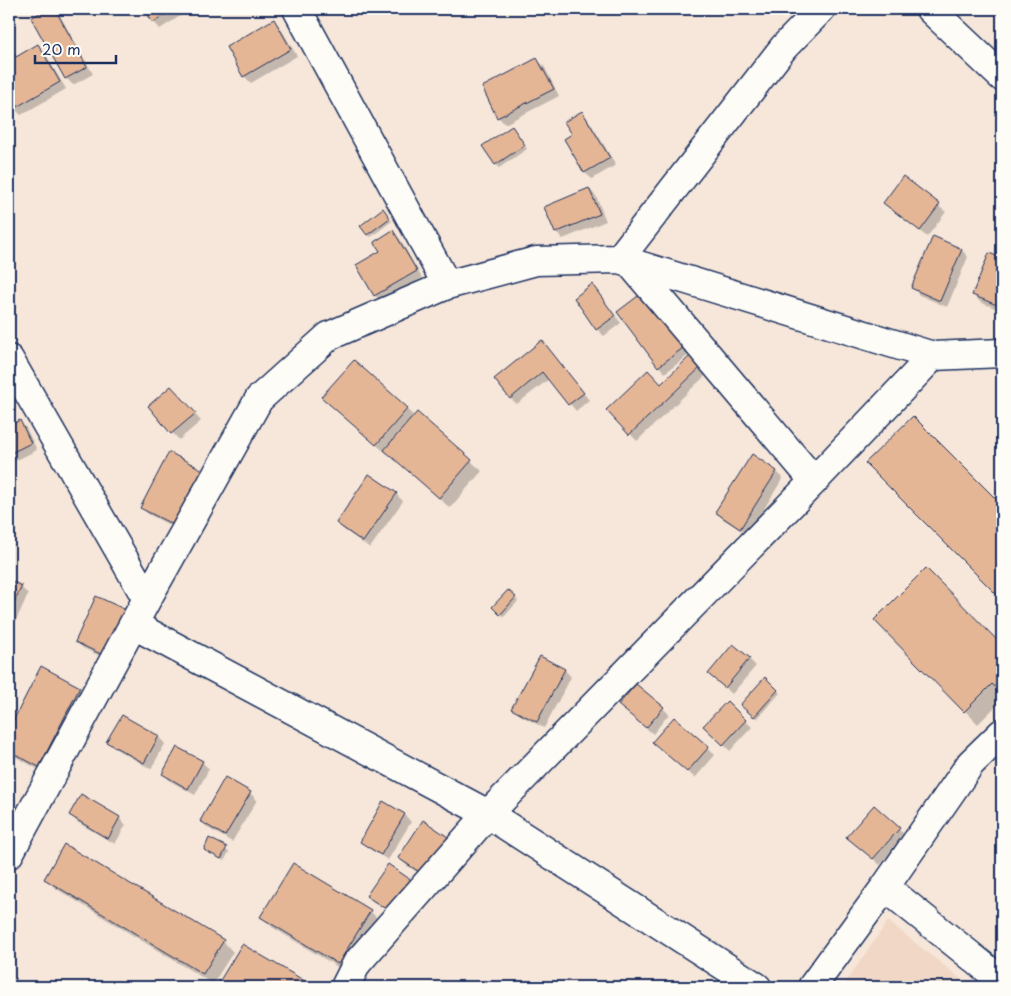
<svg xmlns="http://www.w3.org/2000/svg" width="1011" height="996" viewBox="0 0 1011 996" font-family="'Playpen Sans',sans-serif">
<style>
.built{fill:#f1d8c6}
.shadow{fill:#0003}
.building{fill:#e5b696;stroke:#1b2f5e}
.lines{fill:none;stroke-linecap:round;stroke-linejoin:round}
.minor-casing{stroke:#1b2f5e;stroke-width:31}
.minor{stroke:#fdfcf7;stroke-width:28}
</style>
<rect width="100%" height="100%" fill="#f6e7da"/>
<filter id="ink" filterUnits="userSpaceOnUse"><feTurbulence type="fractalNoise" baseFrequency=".02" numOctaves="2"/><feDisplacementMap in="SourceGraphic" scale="10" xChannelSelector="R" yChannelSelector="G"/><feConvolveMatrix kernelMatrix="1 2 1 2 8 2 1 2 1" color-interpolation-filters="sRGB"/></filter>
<g filter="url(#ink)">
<path class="built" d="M 888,921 L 971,987 L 842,987 Z"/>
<path class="shadow" d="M 49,9 L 54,9 L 59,14 L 93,74 L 73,85 L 66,78 L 32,18 Z
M 145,9 L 191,9 L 160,29 L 154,22 Z
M 274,20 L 280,27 L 297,56 L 251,83 L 244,76 Z
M 38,46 L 45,53 L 66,89 L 21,115 L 14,108 L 9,98 L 9,54 L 12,52 L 17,58 Z
M 537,60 L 544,66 L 559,96 L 505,124 L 498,117 L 483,88 Z
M 582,113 L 588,119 L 616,165 L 592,179 L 585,173 L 565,140 L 574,135 Z
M 515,131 L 527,149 L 499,168 L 484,147 Z
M 903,178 L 946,212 L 927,237 L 885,203 Z
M 589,189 L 596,196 L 606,221 L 563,239 L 556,232 L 546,207 Z
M 385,213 L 392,221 L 371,237 L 368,234 Z
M 393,232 L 400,239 L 422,278 L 381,302 L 375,295 L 382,252 Z
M 934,238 L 962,250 L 968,257 L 947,307 L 919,295 L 913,288 Z
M 990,255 L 1002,260 L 1002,311 L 980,302 L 974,295 Z
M 592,286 L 621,323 L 604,336 L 597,329 Z
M 649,301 L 689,355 L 665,373 L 659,366 Z
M 548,348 L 589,400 L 576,411 L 549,379 L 517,404 L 510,398 Z
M 690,358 L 706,375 L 637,441 L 607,410 L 661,385 Z
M 354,362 L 414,416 L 417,413 L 482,471 L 450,508 L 388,453 L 387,454 L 333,407 Z
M 177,395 L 201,421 L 179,440 L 149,406 Z
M 913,417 L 1002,507 L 1002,598 L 867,463 Z
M 20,422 L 26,428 L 37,450 L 9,464 L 9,427 Z
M 752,456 L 777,472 L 783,478 L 748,535 L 723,519 L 716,512 Z
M 202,471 L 209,478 L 181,531 L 148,514 L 141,507 Z
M 396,494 L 403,501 L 370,548 L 344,530 L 337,523 Z
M 926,570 L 1002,646 L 1002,700 L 978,724 L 876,620 Z
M 9,581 L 21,587 L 28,594 L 10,634 Z
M 509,591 L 518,601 L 504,617 L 494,607 Z
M 96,597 L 112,662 L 83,648 L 77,642 Z
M 540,657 L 565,670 L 571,677 L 544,728 L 520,715 L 513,709 Z
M 749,659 L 756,666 L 732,694 L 709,674 Z
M 41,668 L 79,688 L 90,698 L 50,776 L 9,753 L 9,731 Z
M 765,679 L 780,693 L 757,719 L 742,705 Z
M 727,703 L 752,727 L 730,751 L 705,726 Z
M 663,708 L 669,714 L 653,734 L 627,712 Z
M 122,716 L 159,737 L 165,744 L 151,769 L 114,748 L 107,742 Z
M 708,748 L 715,755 L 695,778 L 661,749 Z
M 202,762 L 209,769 L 195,795 L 170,781 L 164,774 Z
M 250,793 L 257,800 L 232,842 L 208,828 L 202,821 Z
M 384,803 L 405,815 L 411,822 L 388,860 L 368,848 L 361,842 Z
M 874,807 L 906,836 L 880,865 L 855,843 Z
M 71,815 L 119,818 L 126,825 L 115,844 L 77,822 Z
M 423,822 L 448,838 L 454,845 L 431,881 L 406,865 L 399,858 Z
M 210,840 L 229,852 L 224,861 L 205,850 Z
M 45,878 L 223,941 L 233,952 L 213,984 L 55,888 Z
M 410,880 L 417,887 L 396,917 L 374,902 L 368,896 Z
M 370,911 L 380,921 L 349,974 L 272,927 L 262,917 Z
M 243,945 L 312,987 L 218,987 Z"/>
<path class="building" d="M 47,9 L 55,9 L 87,67 L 65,79 L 31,18 Z
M 144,9 L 174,9 L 153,23 Z
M 274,19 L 291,49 L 243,77 L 226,47 Z
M 38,44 L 60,82 L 13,109 L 9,101 L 9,53 L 12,51 L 16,57 Z
M 537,58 L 554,89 L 497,118 L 482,87 Z
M 582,111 L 610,158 L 584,173 L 564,139 L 572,134 L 564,122 Z
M 512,126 L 525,145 L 495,165 L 482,146 Z
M 903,176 L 940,204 L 920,231 L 883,203 Z
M 589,188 L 600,214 L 555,233 L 544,207 Z
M 383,208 L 390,218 L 367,235 L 360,226 Z
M 393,230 L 417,271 L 374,296 L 356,265 L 380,251 L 374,242 Z
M 933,236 L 962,249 L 940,301 L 911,288 Z
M 989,253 L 1002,258 L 1002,307 L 972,295 Z
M 592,284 L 615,316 L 596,330 L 574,298 Z
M 642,293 L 683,348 L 658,367 L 617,312 Z
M 542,340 L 584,393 L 568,405 L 542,372 L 510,399 L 494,379 Z
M 690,356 L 700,368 L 629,435 L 606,410 L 648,370 L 661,384 Z
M 354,360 L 408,408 L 376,445 L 321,397 Z
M 171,386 L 196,413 L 171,434 L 148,406 Z
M 417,412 L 472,460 L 439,498 L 384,450 Z
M 913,416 L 1002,505 L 1002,600 L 865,463 Z
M 20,420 L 31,443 L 9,454 L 9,426 Z
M 169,452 L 203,470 L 174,525 L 140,508 Z
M 752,454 L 777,471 L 740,529 L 715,512 Z
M 369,474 L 397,493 L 363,542 L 336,523 Z
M 926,568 L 1002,645 L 1002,693 L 992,684 L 964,712 L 874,620 Z
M 9,580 L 22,586 L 12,607 L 9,606 Z
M 508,590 L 516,597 L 500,615 L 492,607 Z
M 96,596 L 126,610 L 105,656 L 75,642 Z
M 733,644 L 750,658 L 725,688 L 708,674 Z
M 540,656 L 565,669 L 537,722 L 511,709 Z
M 41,666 L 80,687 L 39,767 L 9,751 L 9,729 Z
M 765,677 L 778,690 L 754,717 L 740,705 Z
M 636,684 L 664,707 L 646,728 L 618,705 Z
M 727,701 L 746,720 L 723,745 L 703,726 Z
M 122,715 L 159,736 L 144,763 L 106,742 Z
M 674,717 L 709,747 L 687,772 L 652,742 Z
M 177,747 L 203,761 L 188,789 L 162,774 Z
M 225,777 L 251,792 L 225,836 L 200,821 Z
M 81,794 L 120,817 L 108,839 L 69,815 Z
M 383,801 L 405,814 L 381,855 L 360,842 Z
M 874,805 L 900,828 L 873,859 L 846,837 Z
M 423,820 L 448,837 L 424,875 L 398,858 Z
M 209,838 L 227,847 L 221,859 L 204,850 Z
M 64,844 L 224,940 L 203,974 L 44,879 Z
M 293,863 L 371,910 L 338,964 L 260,917 Z
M 388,864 L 411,880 L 389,911 L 366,896 Z
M 242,944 L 315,987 L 216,987 Z"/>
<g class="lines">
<g class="minor-casing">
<path id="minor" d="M 297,9 L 447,285
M 930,9 L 1002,77
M 619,259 L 784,47 L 821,9
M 630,263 L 814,481
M 9,359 L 147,599
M 134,625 L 488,814 L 757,987
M 9,854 L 147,599 L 259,399 L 329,336 L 447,285 L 536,261 L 619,259 L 933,356 L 1002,353
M 885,887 L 1002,981
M 345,987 L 357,963 L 488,814 L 814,481 L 933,356
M 812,987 L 885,887 L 971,763 L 1002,733"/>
</g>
<use href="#minor" class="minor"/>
</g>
</g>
<rect width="1011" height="996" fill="none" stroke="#fdfcf7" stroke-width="30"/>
<rect x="15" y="15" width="981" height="966" fill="none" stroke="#1b2f5e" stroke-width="2" filter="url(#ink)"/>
<path d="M35 55v8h81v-8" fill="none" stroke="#1b2f5e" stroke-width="2.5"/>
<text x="42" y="55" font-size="15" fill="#1b2f5e" stroke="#fdfcf7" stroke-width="4" paint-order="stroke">20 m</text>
</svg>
